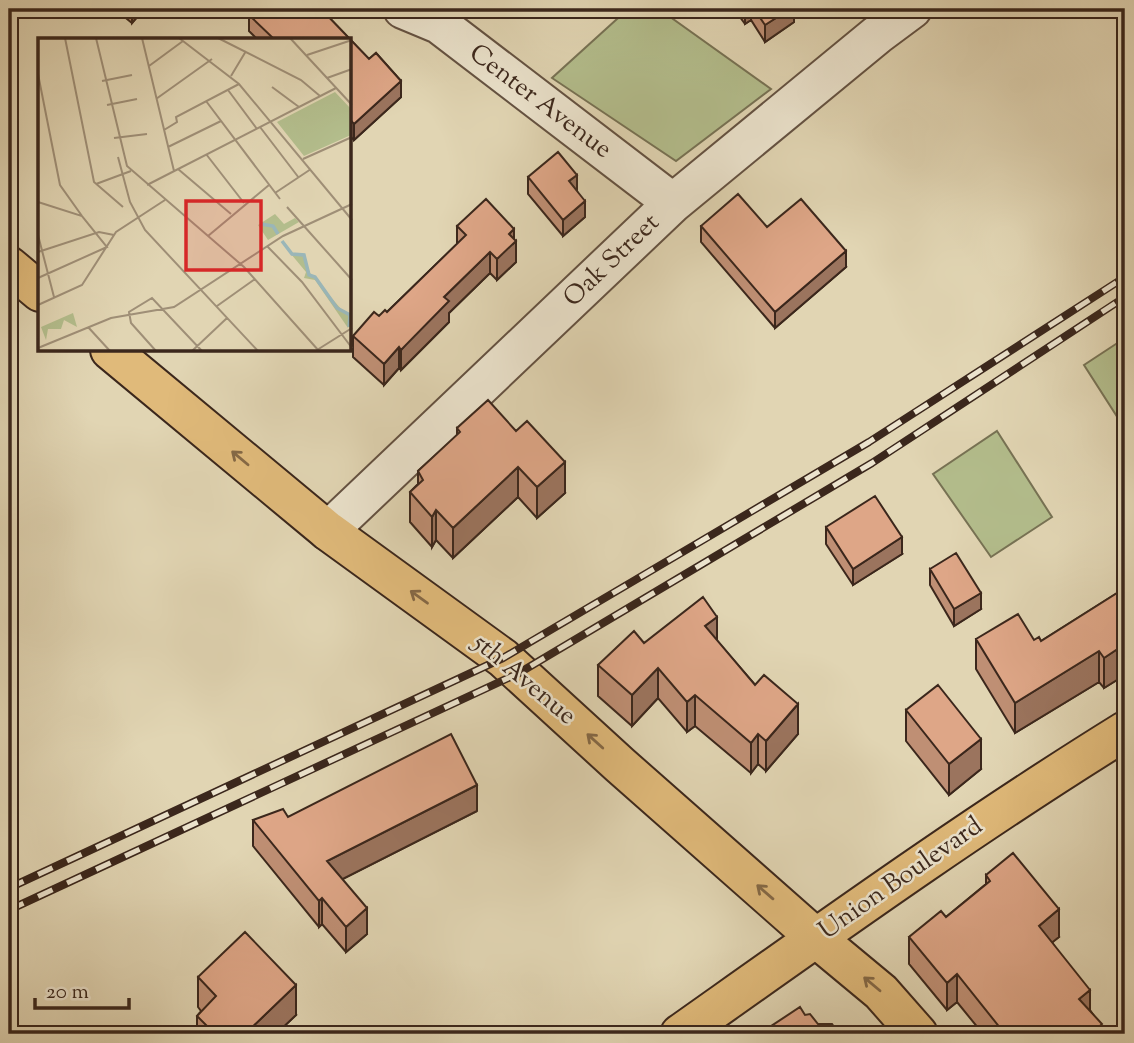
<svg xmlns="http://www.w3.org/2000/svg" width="1134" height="1043" viewBox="0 0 1134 1043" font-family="'Sorts Mill Goudy',serif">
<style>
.green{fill:#b3bd8c;stroke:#777254;stroke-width:2}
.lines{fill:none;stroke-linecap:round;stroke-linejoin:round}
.minor-casing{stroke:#645242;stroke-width:42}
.major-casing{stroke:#3b271c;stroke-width:42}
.minor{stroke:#ece4ce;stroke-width:38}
.major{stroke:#e0ba7a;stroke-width:38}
.rail-casing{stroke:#3b271c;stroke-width:8}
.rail{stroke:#ece4ce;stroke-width:5;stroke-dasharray:16;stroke-linecap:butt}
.wall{fill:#bf8f74;stroke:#3b271c;stroke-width:2}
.shaded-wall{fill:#9b745e;stroke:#3b271c;stroke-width:2}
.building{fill:#dea687;stroke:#3b271c;stroke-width:2}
.oneway{stroke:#856946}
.labels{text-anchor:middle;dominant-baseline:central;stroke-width:5;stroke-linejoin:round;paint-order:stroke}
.street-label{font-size:26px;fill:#3b271c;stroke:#ece4ce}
.inset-river{fill:none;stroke:#9ab6b8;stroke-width:3.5}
.inset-road{fill:none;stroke:#9f8f77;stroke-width:2}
.view{fill:#d62828;fill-opacity:0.15;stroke:#d62828;stroke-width:3.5}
.inset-edge{fill:none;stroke:#3b271c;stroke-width:3.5}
</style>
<rect width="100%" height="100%" fill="#e1d5b3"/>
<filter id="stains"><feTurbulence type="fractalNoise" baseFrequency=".00286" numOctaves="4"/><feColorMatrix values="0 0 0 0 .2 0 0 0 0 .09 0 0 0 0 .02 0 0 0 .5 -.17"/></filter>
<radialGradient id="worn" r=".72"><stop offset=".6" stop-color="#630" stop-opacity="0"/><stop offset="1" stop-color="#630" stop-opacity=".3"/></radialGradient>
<path class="green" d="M 628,9 L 659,9 L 771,89 L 676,161 L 552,78 Z
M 1125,338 L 1125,429 L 1084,365 Z
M 997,431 L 1052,517 L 991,557 L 933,474 Z"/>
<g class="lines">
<g class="minor-casing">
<path id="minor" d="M 403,9 L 439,24 L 673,203
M 328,531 L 673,203 L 877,35 L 912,9"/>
</g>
<g class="major-casing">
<path id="major" d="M 9,266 L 40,292
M 110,350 L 328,531 L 503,658 L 620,765 L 816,938 L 881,992 L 918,1034
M 680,1034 C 827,930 973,825 1125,731"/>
</g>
<use href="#minor" class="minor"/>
<use href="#major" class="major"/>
<g class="rail-casing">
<path id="rail" d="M 9,888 L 503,658 L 869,442 L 1125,277
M 9,910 L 519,673 L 872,463 L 1125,297"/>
</g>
<use href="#rail" class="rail"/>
</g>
<path class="wall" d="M 115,9 L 144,9 L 132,23 Z
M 255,9 L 321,9 L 369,59 L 376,53 L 401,81 L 401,97 L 354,140 L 350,136 L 350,40 L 258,40 L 249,31 L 249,15 Z
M 734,9 L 794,9 L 794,22 L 765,42 L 751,20 L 745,24 Z
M 528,177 L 577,191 L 585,217 L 563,236 L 528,194 Z
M 457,226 L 514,239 L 516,262 L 497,280 L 490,273 L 449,313 L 449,322 L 401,370 L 399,368 L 384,385 L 353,357 L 353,336 L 379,316 L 387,312 L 457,244 Z
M 701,226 L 767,227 L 846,267 L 775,328 L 701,242 Z
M 457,428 L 565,493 L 537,518 L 518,497 L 453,558 L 436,540 L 432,547 L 410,522 L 410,492 L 418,484 L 418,471 L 457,436 Z
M 1125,516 L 1125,559 L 1120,550 L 1120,519 Z
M 826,527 L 902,554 L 853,585 L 826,544 Z
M 930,569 L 981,609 L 954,626 L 930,585 Z
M 1125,588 L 1125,675 L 1104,688 L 1099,682 L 1015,733 L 976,669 L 976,639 L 1034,640 L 1041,641 Z
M 717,641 L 798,734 L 766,771 L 758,764 L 751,773 L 695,726 L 687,732 L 658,698 L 632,726 L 598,696 L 598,665 L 644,643 Z
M 906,710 L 981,769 L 949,795 L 906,741 Z
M 477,811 L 342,879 L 367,934 L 346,952 L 322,924 L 319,927 L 253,846 L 253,820 L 288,817 Z
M 986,875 L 1059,937 L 1052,942 L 1090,1010 L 1102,1028 L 1108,1034 L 983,1034 L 957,1002 L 947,1010 L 909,964 L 909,937 L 946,917 L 986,884 Z
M 198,977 L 296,1015 L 276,1034 L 197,1034 L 197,1016 L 201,1011 L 198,1007 Z"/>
<path class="shaded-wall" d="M 132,9 L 144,9 L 132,23 Z
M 745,9 L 751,9 L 751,20 L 745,24 Z
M 790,9 L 794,9 L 794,22 L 765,42 L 765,25 Z
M 13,74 L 13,105 L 9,108 L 9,78 Z
M 401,81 L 401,97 L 354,140 L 354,124 Z
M 577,175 L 577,191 L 569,181 Z
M 585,201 L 585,217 L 563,236 L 563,220 Z
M 514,229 L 514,243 L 516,241 L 516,262 L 497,280 L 497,259 L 509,234 Z
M 846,251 L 846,267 L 775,328 L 775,312 Z
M 490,252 L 490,273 L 449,313 L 449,322 L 401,370 L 401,350 L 444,297 Z
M 399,347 L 399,368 L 384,385 L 384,364 Z
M 565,462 L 565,493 L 537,518 L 537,487 Z
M 518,467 L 518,497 L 453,558 L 453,528 Z
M 436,510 L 436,540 L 432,547 L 432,517 Z
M 902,537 L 902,554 L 853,585 L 853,569 Z
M 981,593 L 981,609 L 954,626 L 954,609 Z
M 717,617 L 717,647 L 705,626 Z
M 1125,644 L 1125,675 L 1104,688 L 1104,658 Z
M 1099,651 L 1099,682 L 1015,733 L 1015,703 Z
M 658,668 L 658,698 L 632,726 L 632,695 Z
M 695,695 L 695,726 L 687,732 L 687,702 Z
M 798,704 L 798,734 L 766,771 L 766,741 Z
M 758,734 L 758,764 L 751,773 L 751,743 Z
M 981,739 L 981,769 L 949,795 L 949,764 Z
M 477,785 L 477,811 L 327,887 L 327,861 Z
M 322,898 L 322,924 L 319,927 L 319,901 Z
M 367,908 L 367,934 L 346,952 L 346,927 Z
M 1059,909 L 1059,937 L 1039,953 L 1039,926 Z
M 957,974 L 957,1002 L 947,1010 L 947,983 Z
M 296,985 L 296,1015 L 276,1034 L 245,1034 Z
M 1090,990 L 1090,1017 L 1079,999 Z"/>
<path class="building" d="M 255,9 L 321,9 L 369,59 L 376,53 L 401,81 L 354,124 L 350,119 L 350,40 L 275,40 L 249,15 Z
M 754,9 L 790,9 L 765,25 Z
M 558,152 L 577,175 L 569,181 L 585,201 L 563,220 L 528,177 Z
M 738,194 L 767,227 L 801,199 L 846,251 L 775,312 L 701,226 Z
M 486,199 L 514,229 L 509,234 L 516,241 L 497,259 L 490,252 L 444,297 L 449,301 L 401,350 L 399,347 L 384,364 L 353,336 L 374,312 L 379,316 L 385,310 L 387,312 L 466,235 L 457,226 Z
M 488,400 L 516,431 L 527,421 L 565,462 L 537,487 L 518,467 L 453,528 L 436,510 L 432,517 L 410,492 L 423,480 L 418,471 L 460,432 L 457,428 Z
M 875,496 L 902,537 L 853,569 L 826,527 Z
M 1125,516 L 1125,528 L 1120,519 Z
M 956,553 L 981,593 L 954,609 L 930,569 Z
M 1125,588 L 1125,644 L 1104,658 L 1099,651 L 1015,703 L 976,639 L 1018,614 L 1034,640 L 1039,637 L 1041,641 Z
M 703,597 L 717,617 L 705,626 L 755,685 L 764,675 L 798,704 L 766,741 L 758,734 L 751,743 L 695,695 L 687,702 L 658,668 L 632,695 L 598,665 L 634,631 L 644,643 Z
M 938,685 L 981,739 L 949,764 L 906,710 Z
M 451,734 L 477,785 L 327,861 L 367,908 L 346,927 L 322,898 L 319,901 L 253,820 L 283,809 L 288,817 Z
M 1013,853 L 1059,909 L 1039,926 L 1090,990 L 1079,999 L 1102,1024 L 1100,1026 L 1108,1034 L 1037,1034 L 1036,1033 L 1035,1034 L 1005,1034 L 957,974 L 947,983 L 909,937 L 941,911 L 946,917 L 990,881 L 986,875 Z
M 245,932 L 296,985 L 245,1034 L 215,1034 L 197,1016 L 216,996 L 198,977 Z
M 800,1007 L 805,1015 L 810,1014 L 818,1024 L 832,1024 L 839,1034 L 759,1034 Z"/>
<defs><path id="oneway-shaft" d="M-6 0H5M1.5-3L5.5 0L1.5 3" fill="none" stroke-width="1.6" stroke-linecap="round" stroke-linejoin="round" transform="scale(1.75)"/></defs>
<g class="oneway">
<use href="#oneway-shaft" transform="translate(240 458) rotate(-140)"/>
<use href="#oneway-shaft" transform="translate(419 597) rotate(-144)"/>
<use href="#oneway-shaft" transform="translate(595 741) rotate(-138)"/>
<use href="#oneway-shaft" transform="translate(765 892) rotate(-139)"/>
<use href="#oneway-shaft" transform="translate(872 984) rotate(-140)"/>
</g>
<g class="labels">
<g class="street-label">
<text transform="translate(540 102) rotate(37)">Center Avenue</text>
<text transform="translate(612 261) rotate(-44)">Oak Street</text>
<text transform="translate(524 680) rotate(40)">5th Avenue</text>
<text transform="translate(901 879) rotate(-35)">Union Boulevard</text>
</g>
</g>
<g transform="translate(38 38)">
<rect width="313" height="313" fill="#e1d5b3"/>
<path d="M 297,54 L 313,71 L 313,97 L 266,118 L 239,84 ZM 237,176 L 246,186 L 257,180 L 261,184 L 230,202 L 220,187 ZM 265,215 L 272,235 L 303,271 L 313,276 L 310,290 L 277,242 L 266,240 L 268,234 L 253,216 ZM 35,275 L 39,289 L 26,282 L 23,291 L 10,291 L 8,302 L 3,289 Z" fill="#b3bd8c"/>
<path class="inset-river" d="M 223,186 L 235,188 L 240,196M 244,203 L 254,216 L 266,217 L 271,237 L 277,239 L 299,270 L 312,277 L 311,289"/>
<path class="inset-road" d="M 27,0 L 56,144 L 85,169M 58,0 L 89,128 L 206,229 L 281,313M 104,0 L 136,133M 141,0 L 201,46 L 314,182M 180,0 L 263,42 L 282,58M 252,0 L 314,67M 269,17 L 314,2M 111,28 L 145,3M 0,36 L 22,147 L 44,178M 193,38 L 208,13M 289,40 L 314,31M 64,43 L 94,37M 234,49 L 261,69M 190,52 L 219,91M 118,61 L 174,21M 168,63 L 242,161M 69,67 L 99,61M 222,89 L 261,140M 126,92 L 139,84 L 138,79 L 201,46M 76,100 L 109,96M 130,109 L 183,83M 168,116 L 206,165M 80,119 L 92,164 L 107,192 L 220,313M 265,121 L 314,99M 140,131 L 193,176M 58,146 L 93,133M 109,147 L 298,50M 237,155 L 273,131M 0,164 L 44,178 L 69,209 L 0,240M 249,169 L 314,242M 0,197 L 16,259M 170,198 L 231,147M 229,208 L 264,244 L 314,310M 0,214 L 61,194 L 76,197M 0,267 L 44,247 L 78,194 L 127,162M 179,268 L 217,241M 50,289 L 72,313M 0,310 L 73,280 L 136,269 L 245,198 L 314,166M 279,312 L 314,290M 118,313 L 93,285 L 91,274 L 114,260 L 164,313M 154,313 L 189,280"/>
<path class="view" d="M 148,163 L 223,163 L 223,232 L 148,232 Z"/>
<rect width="313" height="313" class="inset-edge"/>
</g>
<rect width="1134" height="1043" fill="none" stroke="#e1d5b3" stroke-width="35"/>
<rect x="10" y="10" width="1113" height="1022" fill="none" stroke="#3b271c" stroke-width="3.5"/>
<rect x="18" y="18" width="1099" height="1008" fill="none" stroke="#3b271c" stroke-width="2"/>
<path d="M35 998v10h94v-10" fill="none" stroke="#3b271c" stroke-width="3.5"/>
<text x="46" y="998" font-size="21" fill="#3b271c" stroke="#ece4ce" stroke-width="5" paint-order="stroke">20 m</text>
<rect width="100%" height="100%" filter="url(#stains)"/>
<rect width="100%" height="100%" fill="url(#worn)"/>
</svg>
